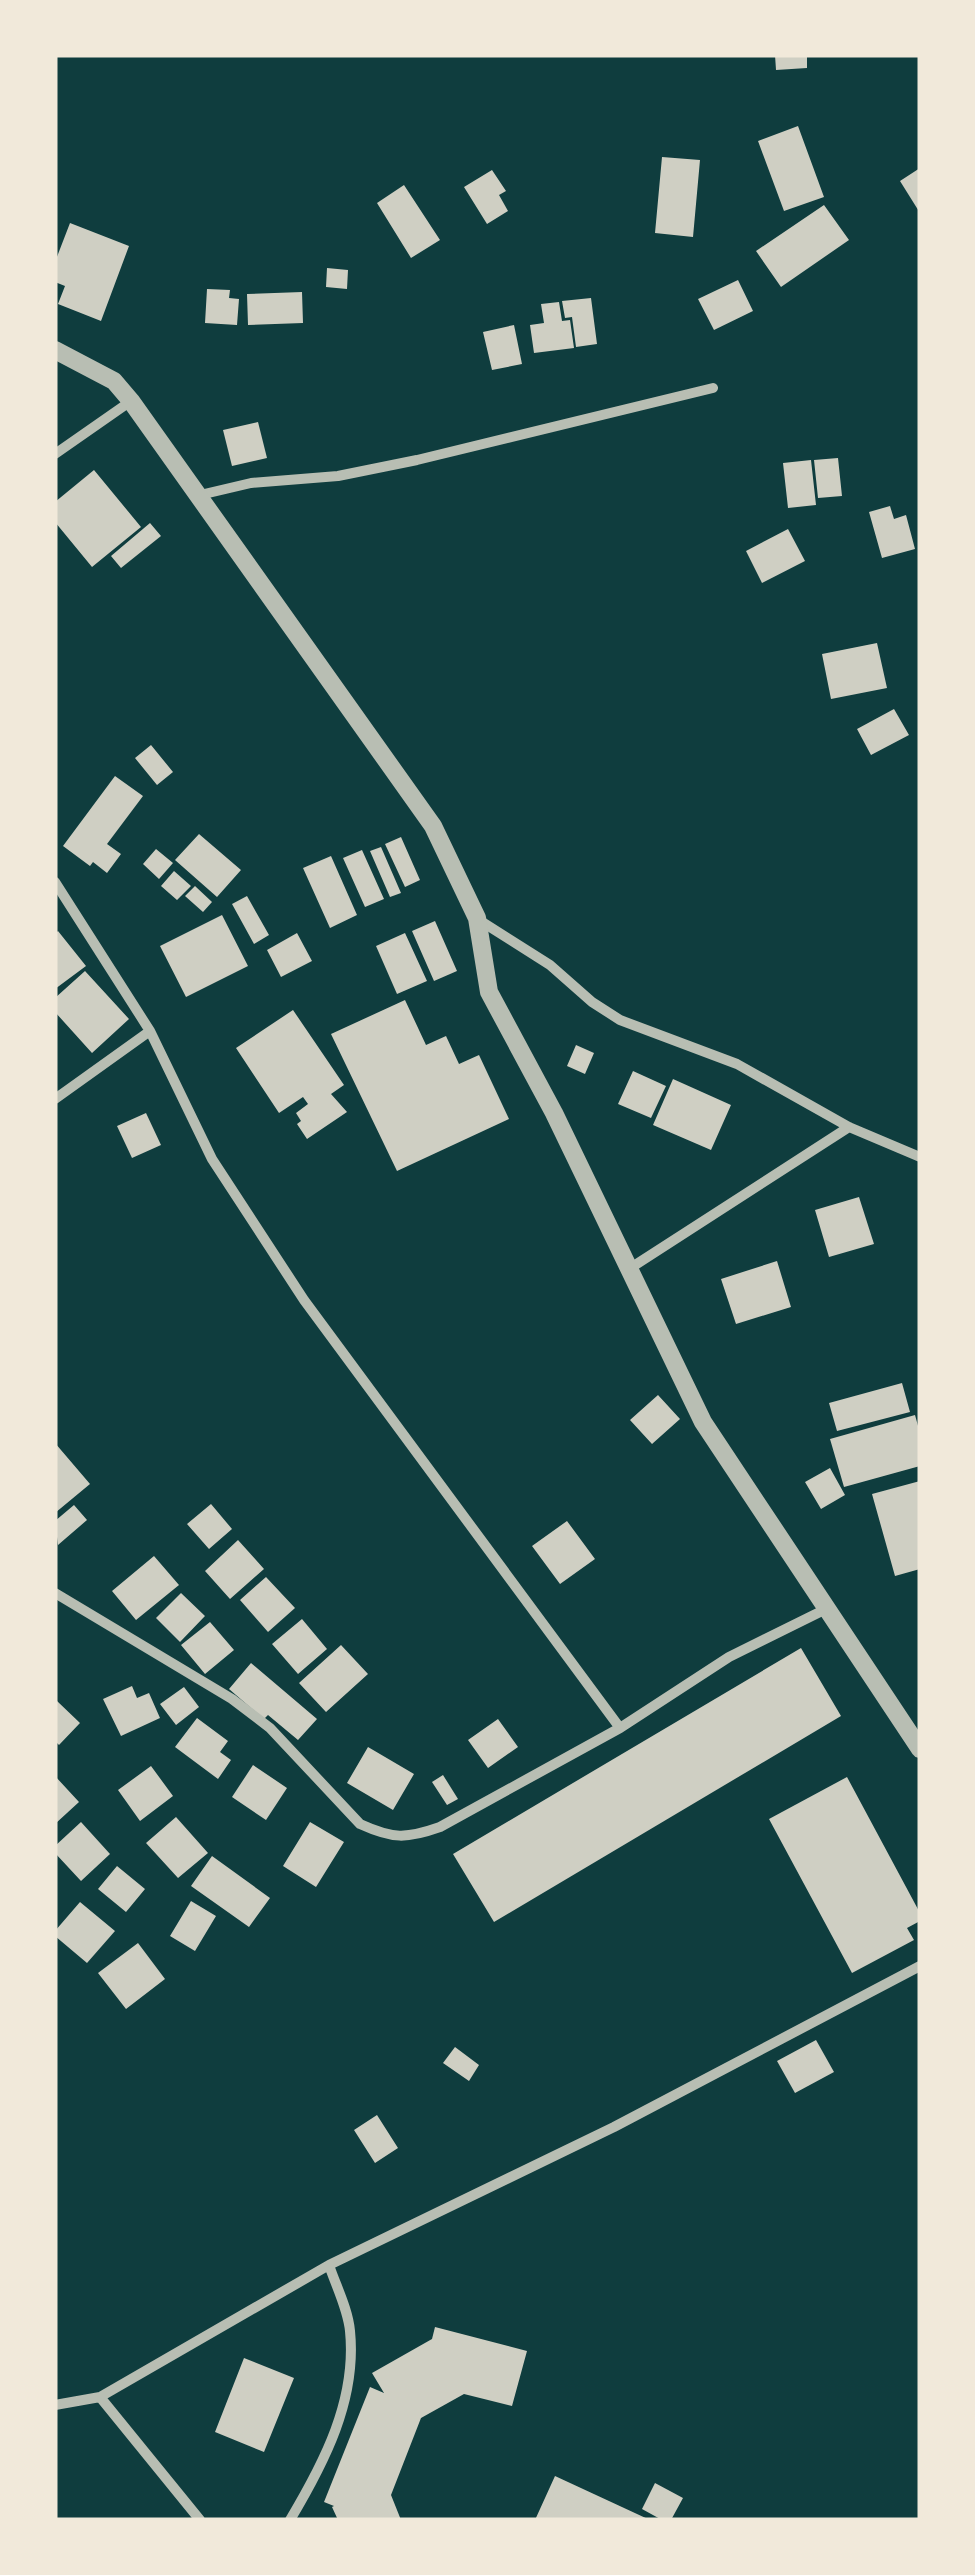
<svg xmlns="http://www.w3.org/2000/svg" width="975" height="2575" viewBox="0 0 975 2575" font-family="Overpass,sans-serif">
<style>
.building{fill:#cfcfc3}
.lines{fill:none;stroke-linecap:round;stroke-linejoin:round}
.minor{stroke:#b8beb3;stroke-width:10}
.tertiary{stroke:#b8beb3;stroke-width:18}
</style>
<rect width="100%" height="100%" fill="#0f3d3e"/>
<path class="building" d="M 775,55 L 807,55 L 807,68 L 776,70 Z
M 798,126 L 824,197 L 784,211 L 758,141 Z
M 662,157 L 700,160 L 693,237 L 655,233 Z
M 920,168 L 920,213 L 900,181 Z
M 492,170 L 506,191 L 499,195 L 508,211 L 487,224 L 464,187 Z
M 404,185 L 440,240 L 411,258 L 377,203 Z
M 824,205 L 849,240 L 781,287 L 756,251 Z
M 70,223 L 129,246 L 101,321 L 58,304 L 65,286 L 55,282 L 55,262 Z
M 327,268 L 348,270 L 347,289 L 326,287 Z
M 738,280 L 753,311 L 714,330 L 698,299 Z
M 207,289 L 230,290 L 229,298 L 239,299 L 237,325 L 205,323 Z
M 302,292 L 303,323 L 248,325 L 247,294 Z
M 591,298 L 597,344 L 576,347 L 572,317 L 565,318 L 562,301 Z
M 559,302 L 562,321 L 570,320 L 574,348 L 534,353 L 530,325 L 544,323 L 541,304 Z
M 514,325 L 522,364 L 492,370 L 483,332 Z
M 258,422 L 267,458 L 232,466 L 223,430 Z
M 838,458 L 842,496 L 818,498 L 814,460 Z
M 811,460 L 816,505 L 788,508 L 783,463 Z
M 94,470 L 141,527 L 92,567 L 55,522 L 55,502 Z
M 890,506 L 894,519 L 906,515 L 915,549 L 882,558 L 869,512 Z
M 150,523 L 161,536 L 121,568 L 111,556 Z
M 788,529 L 805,561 L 762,583 L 746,551 Z
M 877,643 L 887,688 L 831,699 L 822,654 Z
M 894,709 L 909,735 L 871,755 L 857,729 Z
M 151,745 L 173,772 L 157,785 L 135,758 Z
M 115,776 L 143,796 L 107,844 L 121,854 L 107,873 L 93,862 L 90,866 L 63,846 Z
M 199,834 L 241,870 L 217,897 L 175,860 Z
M 401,837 L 420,880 L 405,887 L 385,844 Z
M 381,847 L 401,893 L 390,897 L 370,851 Z
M 156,849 L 173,863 L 159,879 L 143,864 Z
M 362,850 L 384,899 L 365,907 L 343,858 Z
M 331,856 L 357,915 L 330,928 L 303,868 Z
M 174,871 L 191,886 L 177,900 L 161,886 Z
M 195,886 L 212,902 L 203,912 L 185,896 Z
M 247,896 L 269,935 L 254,944 L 232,904 Z
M 222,915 L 248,966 L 186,997 L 160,946 Z
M 435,921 L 457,971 L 434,981 L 412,931 Z
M 58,931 L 86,966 L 55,989 L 55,934 Z
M 297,933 L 312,961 L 281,977 L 267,950 Z
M 405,933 L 427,981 L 397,994 L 376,946 Z
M 85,971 L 129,1019 L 92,1053 L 55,1012 L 55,998 Z
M 405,1000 L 426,1045 L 446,1036 L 459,1064 L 479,1055 L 509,1119 L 397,1171 L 331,1034 Z
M 293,1010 L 344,1085 L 331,1094 L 347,1112 L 307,1139 L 297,1124 L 301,1121 L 296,1113 L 308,1104 L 303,1097 L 279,1113 L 236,1048 Z
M 576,1045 L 594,1053 L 585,1074 L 567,1066 Z
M 633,1071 L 666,1086 L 651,1118 L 618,1104 Z
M 673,1079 L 731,1105 L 711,1150 L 653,1125 Z
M 146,1113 L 161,1145 L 132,1158 L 117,1126 Z
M 859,1197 L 874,1244 L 829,1257 L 815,1210 Z
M 777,1261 L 791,1307 L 736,1324 L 721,1279 Z
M 902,1383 L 910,1412 L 837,1431 L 829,1403 Z
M 658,1395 L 680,1419 L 652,1444 L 630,1420 Z
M 915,1415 L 920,1433 L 920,1466 L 844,1487 L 830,1439 Z
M 55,1443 L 90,1484 L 55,1513 Z
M 830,1468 L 845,1495 L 821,1509 L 805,1482 Z
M 920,1481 L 920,1569 L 895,1576 L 872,1494 Z
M 211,1504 L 232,1529 L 209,1549 L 187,1524 Z
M 74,1505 L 87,1520 L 58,1545 L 55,1521 Z
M 567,1521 L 595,1559 L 560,1584 L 532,1546 Z
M 238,1540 L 264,1569 L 230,1599 L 205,1571 Z
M 154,1556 L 179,1585 L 136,1620 L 112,1591 Z
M 266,1577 L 295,1608 L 268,1632 L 240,1600 Z
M 181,1593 L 205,1616 L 180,1642 L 156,1618 Z
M 302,1619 L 327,1649 L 298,1674 L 272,1644 Z
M 210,1622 L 234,1650 L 205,1674 L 181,1645 Z
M 341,1645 L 368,1674 L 326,1712 L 299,1683 Z
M 801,1648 L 841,1716 L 494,1922 L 453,1854 Z
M 251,1663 L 317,1719 L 298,1740 L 268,1715 L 264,1719 L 229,1689 Z
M 132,1686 L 137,1698 L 149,1693 L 160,1718 L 121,1736 L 103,1699 Z
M 184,1687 L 199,1707 L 176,1725 L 160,1704 Z
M 57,1701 L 80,1723 L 59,1745 L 55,1741 Z
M 197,1718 L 228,1741 L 220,1752 L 231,1760 L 218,1779 L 175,1747 Z
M 498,1719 L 518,1747 L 488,1768 L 468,1740 Z
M 368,1747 L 414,1774 L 393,1810 L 347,1783 Z
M 253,1765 L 287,1788 L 266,1820 L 232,1797 Z
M 151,1766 L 173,1796 L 140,1821 L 118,1790 Z
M 443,1775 L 458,1799 L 447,1805 L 432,1782 Z
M 55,1776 L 79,1802 L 55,1824 Z
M 847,1777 L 920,1913 L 920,1921 L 907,1928 L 914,1940 L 852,1973 L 769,1819 Z
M 176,1817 L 208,1853 L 178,1878 L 146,1843 Z
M 81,1822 L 110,1854 L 81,1881 L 55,1853 L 55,1846 Z
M 310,1822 L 344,1842 L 316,1887 L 283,1866 Z
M 212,1856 L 270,1898 L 249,1927 L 191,1886 Z
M 117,1866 L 145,1889 L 126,1912 L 98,1889 Z
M 191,1901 L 216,1916 L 195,1951 L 170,1936 Z
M 80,1902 L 115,1931 L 87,1963 L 55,1936 L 55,1931 Z
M 138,1943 L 165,1979 L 126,2009 L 98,1973 Z
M 816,2040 L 834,2072 L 795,2093 L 777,2061 Z
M 455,2047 L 479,2065 L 469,2081 L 443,2063 Z
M 377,2115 L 398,2148 L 375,2163 L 354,2130 Z
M 435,2327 L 527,2351 L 512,2406 L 464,2394 L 421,2418 L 391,2495 L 401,2520 L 338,2520 L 332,2507 L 334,2506 L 324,2502 L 370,2387 L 384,2393 L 372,2373 L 432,2339 Z
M 244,2358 L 294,2378 L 264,2452 L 215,2432 Z
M 555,2476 L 650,2520 L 535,2520 Z
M 655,2483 L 683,2498 L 671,2520 L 662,2520 L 642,2509 Z"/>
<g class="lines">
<path class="minor" d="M 55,454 L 131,401
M 200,495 L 251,483 L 338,476 L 417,460 L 713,388
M 55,882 L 150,1031 L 55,1099
M 479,920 L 550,965 L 592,1002 L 620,1020 L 737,1064 L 849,1127 L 920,1157
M 150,1031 L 212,1159 L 304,1300 L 620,1728
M 629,1269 L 849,1127
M 55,1593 L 232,1699 L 270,1728 L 360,1824 C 393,1839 406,1839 440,1827 L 620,1728 L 729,1657 L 826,1609
M 100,2397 L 200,2520
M 55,2405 L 100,2397 L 329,2265 L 614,2127 L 920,1966
M 290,2520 C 324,2463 357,2400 350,2331 C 348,2309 336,2286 329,2265"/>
<path class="tertiary" d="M 55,350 L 114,381 L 131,401 L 433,826 L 477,918 L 489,992 L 554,1113 L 703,1422 L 920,1749"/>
</g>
<rect width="975" height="2575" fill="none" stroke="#f1e9da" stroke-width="115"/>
</svg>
